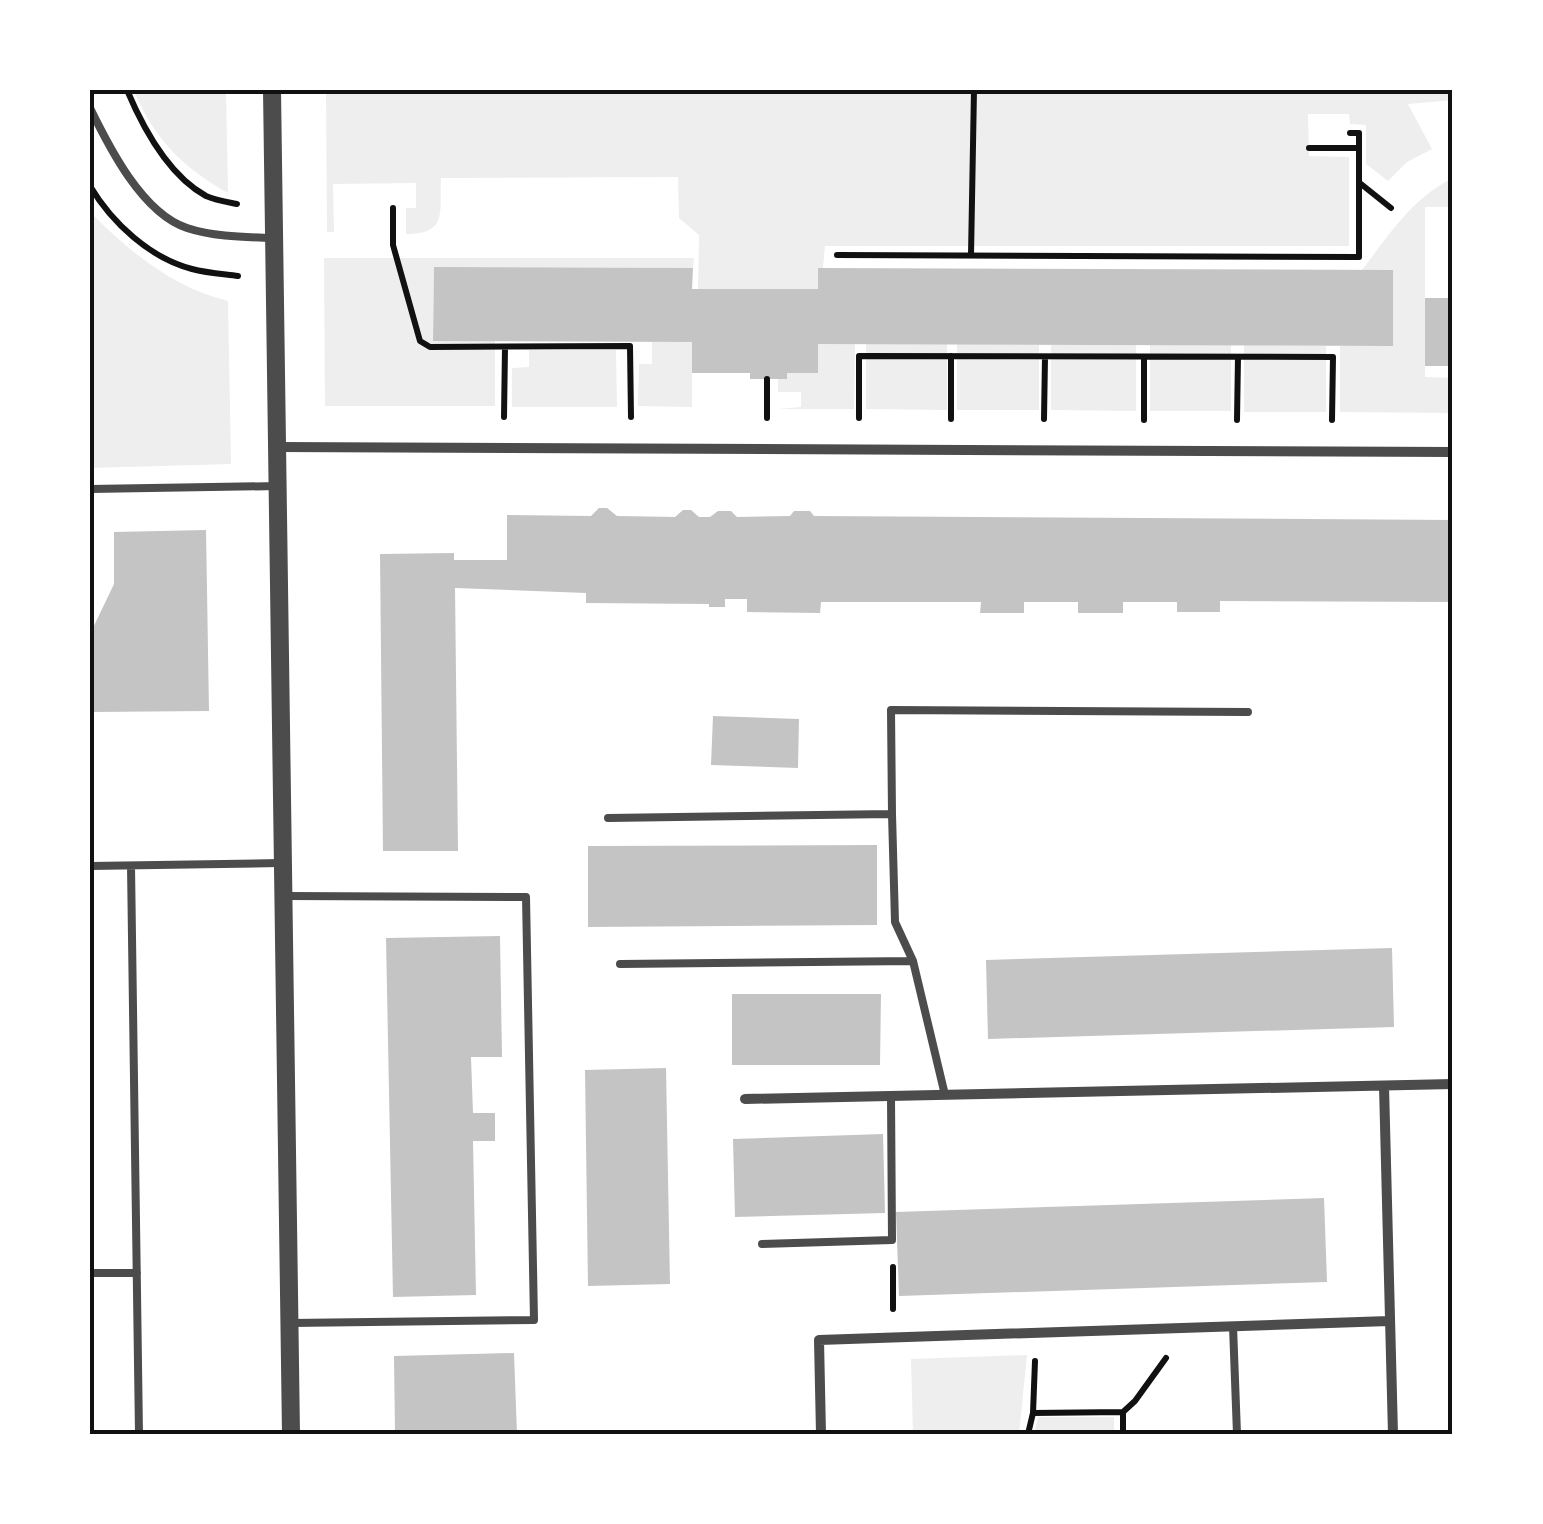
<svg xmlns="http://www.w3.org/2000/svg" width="1543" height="1524" viewBox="0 0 1543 1524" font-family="Cabin,sans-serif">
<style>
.green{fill:#eee}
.building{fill:#c4c4c4}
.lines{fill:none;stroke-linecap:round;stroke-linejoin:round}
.path{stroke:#111;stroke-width:6}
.service{stroke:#4c4c4c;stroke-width:8}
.minor{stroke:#4c4c4c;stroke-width:10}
.tertiary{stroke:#4c4c4c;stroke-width:18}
.neatline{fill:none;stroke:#111;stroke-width:4}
</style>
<rect width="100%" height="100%" fill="#fff"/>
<path class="green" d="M 134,90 L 226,90 L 228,193 C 183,168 153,138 134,90 Z
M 326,90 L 1453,90 L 1453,100 L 1408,104 L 1432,149 L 1407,162 L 1388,181 L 1366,164 L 1366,125 L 1350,124 L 1349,114 L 1308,114 L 1309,156 L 1349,157 L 1349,246 L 825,246 L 823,268 L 818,269 L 818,289 L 698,289 L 699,235 L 679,218 L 678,177 L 441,178 C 439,209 449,235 406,234 L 406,208 L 416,208 L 416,183 L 333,184 L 334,232 L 327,232 Z
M 1453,178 L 1453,207 L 1425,207 L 1425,377 L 1453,378 L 1453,413 L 1340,412 L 1340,346 L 1393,345 L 1393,271 L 1362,270 C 1389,235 1412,198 1453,178 Z
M 90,212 C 130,252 172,287 228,301 L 231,464 L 90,468 Z
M 324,258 L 694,258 L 693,268 L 434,267 L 433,340 L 495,341 L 495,406 L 325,406 Z
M 652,342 L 692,342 L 692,407 L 638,406 L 639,364 L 652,364 Z
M 818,344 L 855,344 L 854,409 L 778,409 L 801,407 L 801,392 L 778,392 L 778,379 L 787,379 L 787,373 L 818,373 Z
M 866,344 L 947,344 L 947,410 L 866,409 Z
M 957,344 L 1039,345 L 1039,410 L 957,410 Z
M 1051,345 L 1136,345 L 1136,411 L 1051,410 Z
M 1150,345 L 1231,345 L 1231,411 L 1150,411 Z
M 1244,345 L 1326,346 L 1326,412 L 1244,412 Z
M 529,350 L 616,350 L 617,407 L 512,407 L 512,368 L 529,367 Z
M 1027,1355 L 1019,1434 L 913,1434 L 911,1359 Z
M 1038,1417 L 1114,1417 L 1114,1434 L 1034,1434 Z"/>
<path class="building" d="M 434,267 L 693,268 L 692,289 L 818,289 L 818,268 L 1393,270 L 1393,346 L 818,344 L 818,373 L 787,373 L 787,379 L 750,379 L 750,373 L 692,373 L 692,342 L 433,341 Z
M 1425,298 L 1448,298 L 1448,366 L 1425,366 Z
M 599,508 L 607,508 L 617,516 L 675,517 L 683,510 L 691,510 L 699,517 L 710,517 L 718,511 L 731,511 L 737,517 L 790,516 L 794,511 L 810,511 L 814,516 L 1453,520 L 1453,602 L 1220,601 L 1220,612 L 1177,612 L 1177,602 L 1123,602 L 1123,613 L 1078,613 L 1078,602 L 1024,602 L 1024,613 L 980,613 L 981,602 L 821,602 L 820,613 L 747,612 L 747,599 L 725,599 L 725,607 L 709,607 L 709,604 L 586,603 L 586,593 L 455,588 L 458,851 L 383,851 L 380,554 L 454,553 L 454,560 L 507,560 L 507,515 L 591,516 Z
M 206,530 L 209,711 L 92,712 L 91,632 L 114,584 L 114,532 Z
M 713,716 L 799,719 L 798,768 L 711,765 Z
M 877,845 L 877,925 L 588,927 L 588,846 Z
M 500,936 L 502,1057 L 471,1057 L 473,1113 L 495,1113 L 495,1141 L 473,1141 L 476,1295 L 393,1297 L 386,938 Z
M 1392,948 L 1394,1027 L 988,1039 L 986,960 Z
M 732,994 L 881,994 L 880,1065 L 732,1065 Z
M 666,1068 L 670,1284 L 588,1286 L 585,1070 Z
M 883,1134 L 885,1213 L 735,1217 L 733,1139 Z
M 1324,1198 L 1327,1282 L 899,1296 L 896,1212 Z
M 514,1353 L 517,1434 L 395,1434 L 394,1356 Z"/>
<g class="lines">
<path class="path" d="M 127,90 C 143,128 168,175 206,196 C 215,200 227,202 237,204
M 1309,148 L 1359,148
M 1361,184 L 1391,208
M 90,186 C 112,223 150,258 192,269 C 207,273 223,274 238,276
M 393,208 L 393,245 L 420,341 L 430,347 L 630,346 L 631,417
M 837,255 L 1359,257 L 1359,133 L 1350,133
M 971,255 L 974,90
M 951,356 L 951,419
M 1144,357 L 1144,420
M 767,379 L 767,418
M 504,417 L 505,347
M 859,418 L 859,356 L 1333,357 L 1332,420
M 1044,419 L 1045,357
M 1237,420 L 1238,357
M 893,1267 L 893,1309
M 1033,1413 L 1123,1412
M 1028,1434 L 1033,1413 L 1035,1361
M 1123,1434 L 1123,1412 L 1135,1401 L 1166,1358"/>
<path class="service" d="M 90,108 C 109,147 142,213 187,228 C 214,237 246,237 273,238
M 90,489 L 278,486
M 892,814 L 891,710 L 1248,712
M 608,818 L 892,814 L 895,922 L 913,961 L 945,1095
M 90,866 L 280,863
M 131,866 L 139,1434
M 286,896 L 526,897 L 534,1320 L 291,1323
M 620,964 L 913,961
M 762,1244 L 892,1240 L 891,1096
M 90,1273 L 137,1273
M 1233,1326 L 1237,1434"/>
<path class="minor" d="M 277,447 L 1453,452
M 1384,1086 L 1393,1434
M 745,1099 L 1453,1084
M 821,1434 L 819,1340 L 1389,1321"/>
<path class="tertiary" d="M 272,90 L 291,1434"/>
</g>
<rect width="1543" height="1524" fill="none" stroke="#ffffff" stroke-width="185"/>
<rect x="92" y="92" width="1358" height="1340" class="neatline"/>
</svg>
